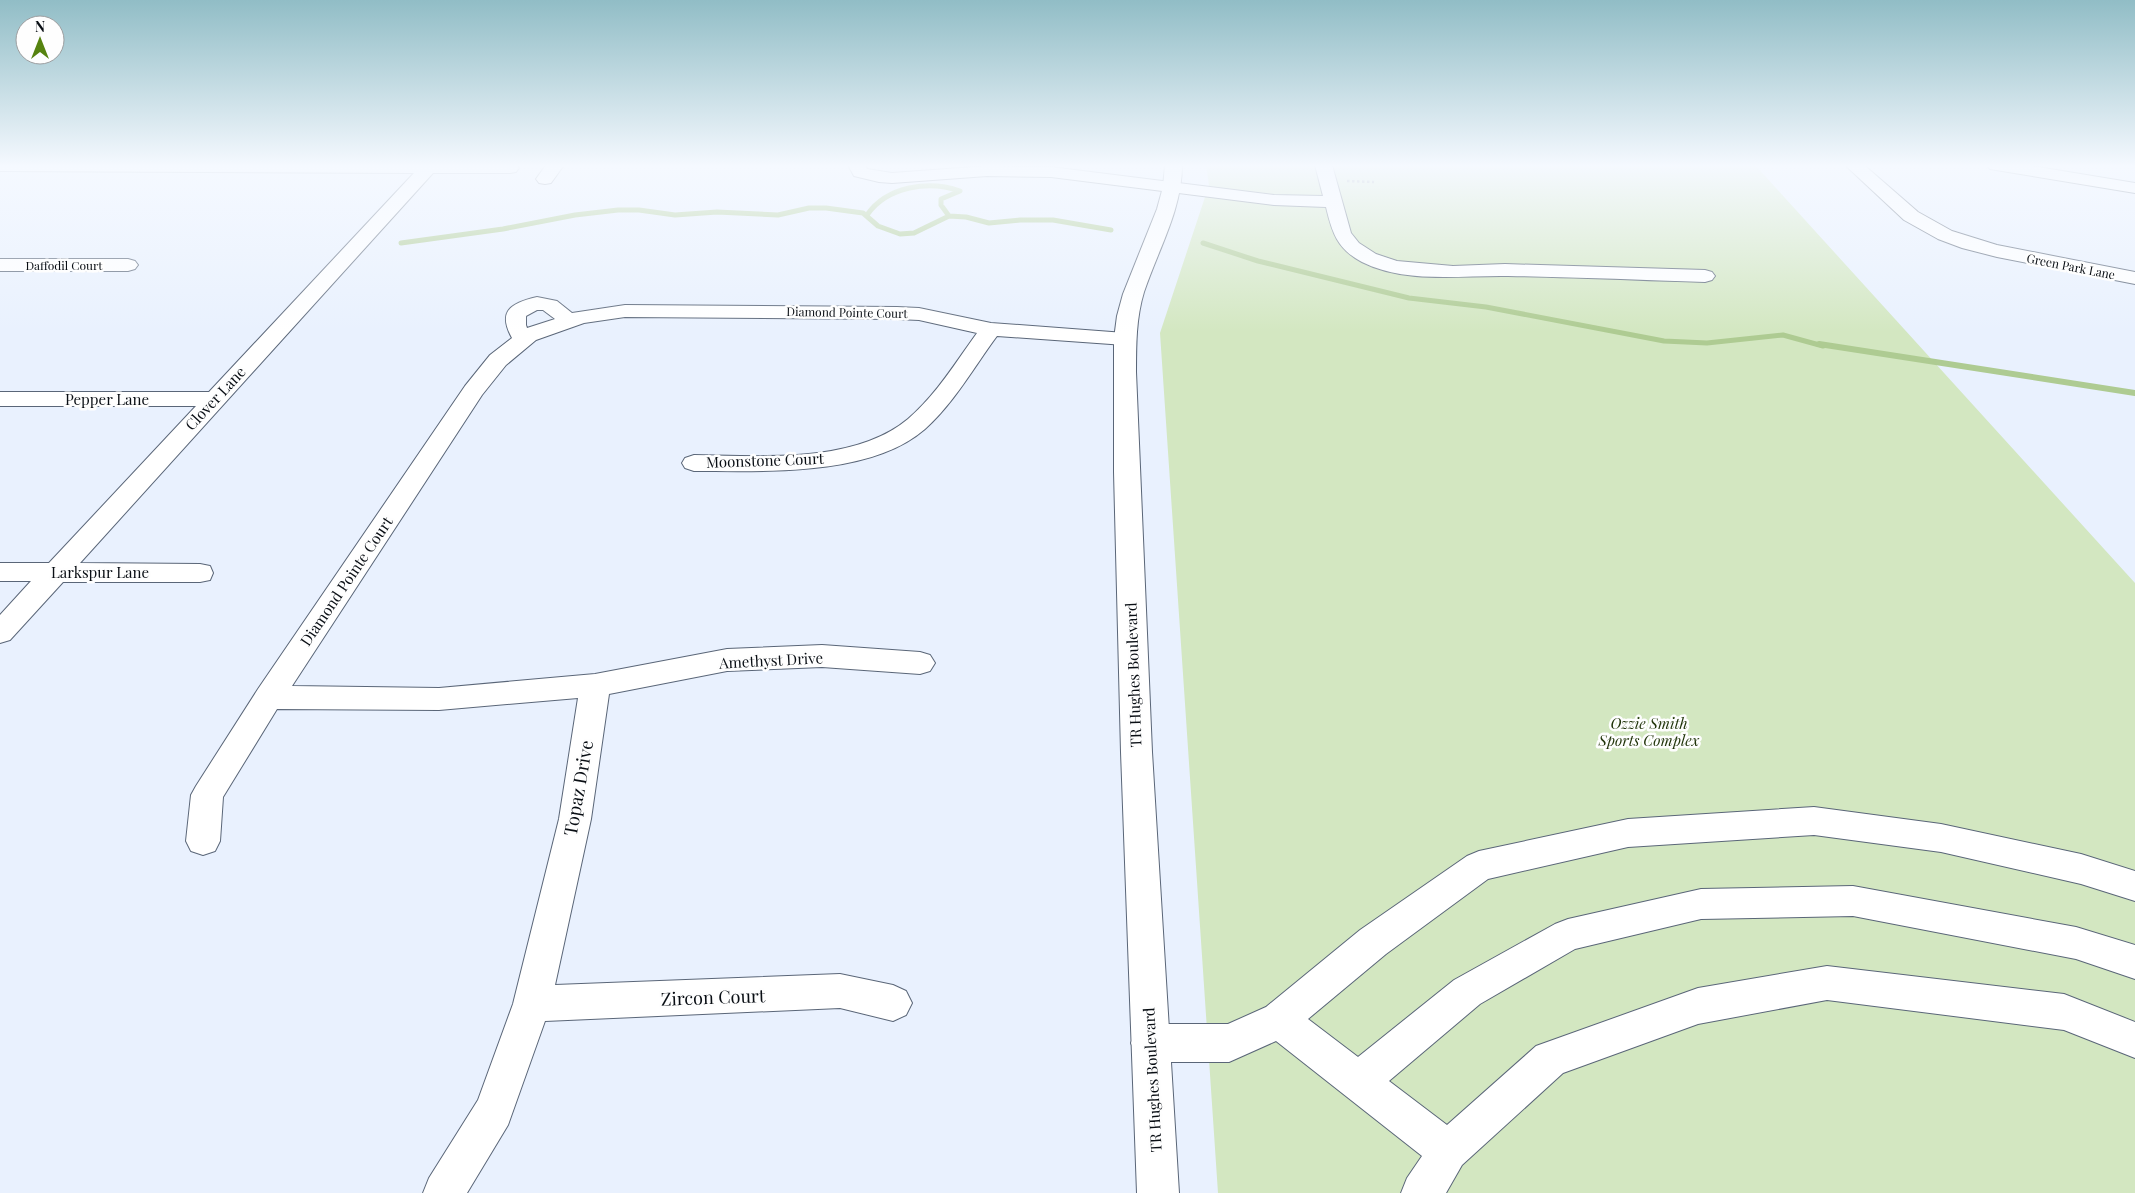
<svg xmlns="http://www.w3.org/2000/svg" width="2135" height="1193" viewBox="0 0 2135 1193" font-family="'Playfair Display',serif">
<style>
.green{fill:#d3e7c1}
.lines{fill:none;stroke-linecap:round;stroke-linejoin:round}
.stream-far1{stroke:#aecb92;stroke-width:5}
.stream{stroke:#aecb92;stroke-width:6}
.minor-casing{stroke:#5a6678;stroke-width:2}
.major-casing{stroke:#5a6678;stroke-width:2}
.path{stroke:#8a919b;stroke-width:2.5;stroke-dasharray:2.5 2.5;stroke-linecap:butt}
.minor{fill:#fff;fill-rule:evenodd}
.major{fill:#fff;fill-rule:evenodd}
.labels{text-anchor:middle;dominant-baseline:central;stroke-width:5;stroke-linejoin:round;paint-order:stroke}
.far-street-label{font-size:12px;fill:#090e14;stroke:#fefefe}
.street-label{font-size:15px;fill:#090e14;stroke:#fefefe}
.park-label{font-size:15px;font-style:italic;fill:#1f3208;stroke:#fefefe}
.near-street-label{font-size:18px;fill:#090e14;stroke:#fefefe}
</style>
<rect width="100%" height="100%" fill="#e9f1fe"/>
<path class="green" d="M 1206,165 L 1755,165 L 2135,583 L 2135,1193 L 1218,1193 L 1160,333 L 1209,185 Z"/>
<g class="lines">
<path class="stream-far1" d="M 867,215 C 887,186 929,180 960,191 L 941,199 L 941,205 L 949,216
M 401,243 L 503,229 L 575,215 L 618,210 L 639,210 L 675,215 L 717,212 L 778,215 L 809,208 L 826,208 L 863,213 L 878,226 L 900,234 L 914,233 L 949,216 L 966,217 L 989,223 L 1020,220 L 1053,220 L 1111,230
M 1203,243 L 1258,261 L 1409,298 L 1486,307 L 1664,341 L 1707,343 L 1783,335 L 1823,346"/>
<path class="stream" d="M 1819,344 L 2135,393"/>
<g class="minor-casing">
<path id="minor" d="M 0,165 L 516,165 L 519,168 L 516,172 L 510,173 L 433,173 L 80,563 L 200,564 L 210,566 L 213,573 L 210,580 L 200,582 L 63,582 L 10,640 L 0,643 L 0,615 L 31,581 L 0,581 L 0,563 L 49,563 L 196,406 L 0,406 L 0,392 L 209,392 L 414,173 L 0,171 Z
M 546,165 L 564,165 L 551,183 L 545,184 L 539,183 L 536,179 Z
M 848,165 L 865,165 L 867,169 L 892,173 L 987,166 L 1051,167 L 1274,195 L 1323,196 L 1315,165 L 1332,165 L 1351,233 L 1359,243 L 1376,254 L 1397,261 L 1453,266 L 1505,264 L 1705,270 L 1712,272 L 1715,276 L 1712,280 L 1705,282 C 1639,280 1573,277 1508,276 C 1461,275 1405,284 1362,262 C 1337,249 1332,232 1326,207 L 1274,205 L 1051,177 L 987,176 L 892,183 L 879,182 L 854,176 Z
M 1845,165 L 1864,165 L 1918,212 L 1952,231 L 1997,245 L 2135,272 L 2135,284 L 1997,257 L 1962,248 L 1938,239 L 1904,220 Z
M 1987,165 L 2026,165 L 2135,183 L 2135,193 L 1996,170 L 1990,169 Z
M 0,259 L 128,259 L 135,261 L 138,265 L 135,269 L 128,271 L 0,271 Z
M 537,297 L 557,301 L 572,313 L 625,305 L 897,307 L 919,308 L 991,323 L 1125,333 L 1133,334 L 1136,339 L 1133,344 L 1125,345 L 997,336 C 974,367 954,403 925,429 C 870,477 763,471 694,471 L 685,468 L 682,463 L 685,458 L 694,455 C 760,456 854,464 908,419 C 936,395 956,362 977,333 L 919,320 L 897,319 L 625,317 L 584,323 L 536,340 L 506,365 L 482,395 L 292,686 L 439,688 L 595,674 L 727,649 L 822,645 L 920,652 L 930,655 L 935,663 L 930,671 L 920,674 L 822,667 L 727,671 L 609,694 L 591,819 L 555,985 L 840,974 L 893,985 L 906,991 L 912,1003 L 906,1015 L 893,1021 L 840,1008 L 545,1021 L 508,1125 L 467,1193 L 423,1193 L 429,1178 L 478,1100 L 513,1004 L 559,819 L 578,698 L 439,710 L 277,709 L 223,797 L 220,841 L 215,851 L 203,855 L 191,851 L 186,841 L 191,795 L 196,786 L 258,689 L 465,386 L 490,355 L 512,338 C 497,311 511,303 537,297 ZM 537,310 L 543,310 L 555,319 L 527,328 L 526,325 L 526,316 Z
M 1814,807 L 1941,824 L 2081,854 L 2135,871 L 2135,901 L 2081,884 L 1941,852 L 1814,835 L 1628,847 L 1488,879 L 1386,954 L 1308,1019 L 1358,1057 L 1454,980 L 1555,924 L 1568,919 L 1701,889 L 1853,886 L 2076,927 L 2135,945 L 2135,979 L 2076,959 L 1853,916 L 1701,919 L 1575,949 L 1480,1004 L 1389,1081 L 1447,1125 L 1536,1046 L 1698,988 L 1827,966 L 2064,994 L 2135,1022 L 2135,1058 L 2064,1030 L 1827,1000 L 1698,1024 L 1563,1073 L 1462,1165 L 1446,1193 L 1401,1193 L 1407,1178 L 1422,1156 L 1276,1041 L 1229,1062 L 1150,1062 L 1137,1056 L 1131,1043 L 1137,1030 L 1150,1024 L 1228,1024 L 1266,1007 L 1360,930 L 1467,856 L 1479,851 L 1628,819 Z"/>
</g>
<g class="major-casing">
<path id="major" d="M 1165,165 L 1182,165 C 1182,210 1158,250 1144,292 C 1136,318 1136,345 1136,372 L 1152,752 L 1179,1193 L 1137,1193 L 1121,752 L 1114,472 L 1114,339 L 1117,316 L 1123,294 L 1157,209 L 1163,187 Z"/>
</g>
<path class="path" d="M 1347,181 L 1374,182"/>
<use href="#minor" class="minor"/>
<use href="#major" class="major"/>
</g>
<linearGradient id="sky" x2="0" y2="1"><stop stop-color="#91bdc6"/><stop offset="0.5" stop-color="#f5f9ff"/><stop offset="1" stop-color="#f5f9ff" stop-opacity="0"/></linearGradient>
<rect width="2135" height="332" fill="url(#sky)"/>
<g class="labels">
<g class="far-street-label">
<text x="64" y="265">Daffodil Court</text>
<text transform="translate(2071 266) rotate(11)">Green Park Lane</text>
<text transform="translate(847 312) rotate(1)">Diamond Pointe Court</text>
</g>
<g class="street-label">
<text transform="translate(215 398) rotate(-47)">Clover Lane</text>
<text x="107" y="399">Pepper Lane</text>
<text transform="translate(765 460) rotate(-2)">Moonstone Court</text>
<text x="100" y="572">Larkspur Lane</text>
<text transform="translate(346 581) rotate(-56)">Diamond Pointe Court</text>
<text transform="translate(771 660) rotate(-3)">Amethyst Drive</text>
<text transform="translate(1133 675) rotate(-92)">TR Hughes Boulevard</text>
<text transform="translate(1152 1080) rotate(-93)">TR Hughes Boulevard</text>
</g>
<g class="park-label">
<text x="1649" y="723">Ozzie Smith<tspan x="1649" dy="17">Sports Complex</tspan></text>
</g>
<g class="near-street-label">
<text transform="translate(578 788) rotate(-80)">Topaz Drive</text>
<text transform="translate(713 997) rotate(-2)">Zircon Court</text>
</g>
</g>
<g transform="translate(40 40)"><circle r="24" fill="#fefefe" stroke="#9c9ea0"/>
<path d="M0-4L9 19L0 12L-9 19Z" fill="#568310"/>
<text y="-8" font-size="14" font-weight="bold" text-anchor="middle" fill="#090e14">N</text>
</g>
</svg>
